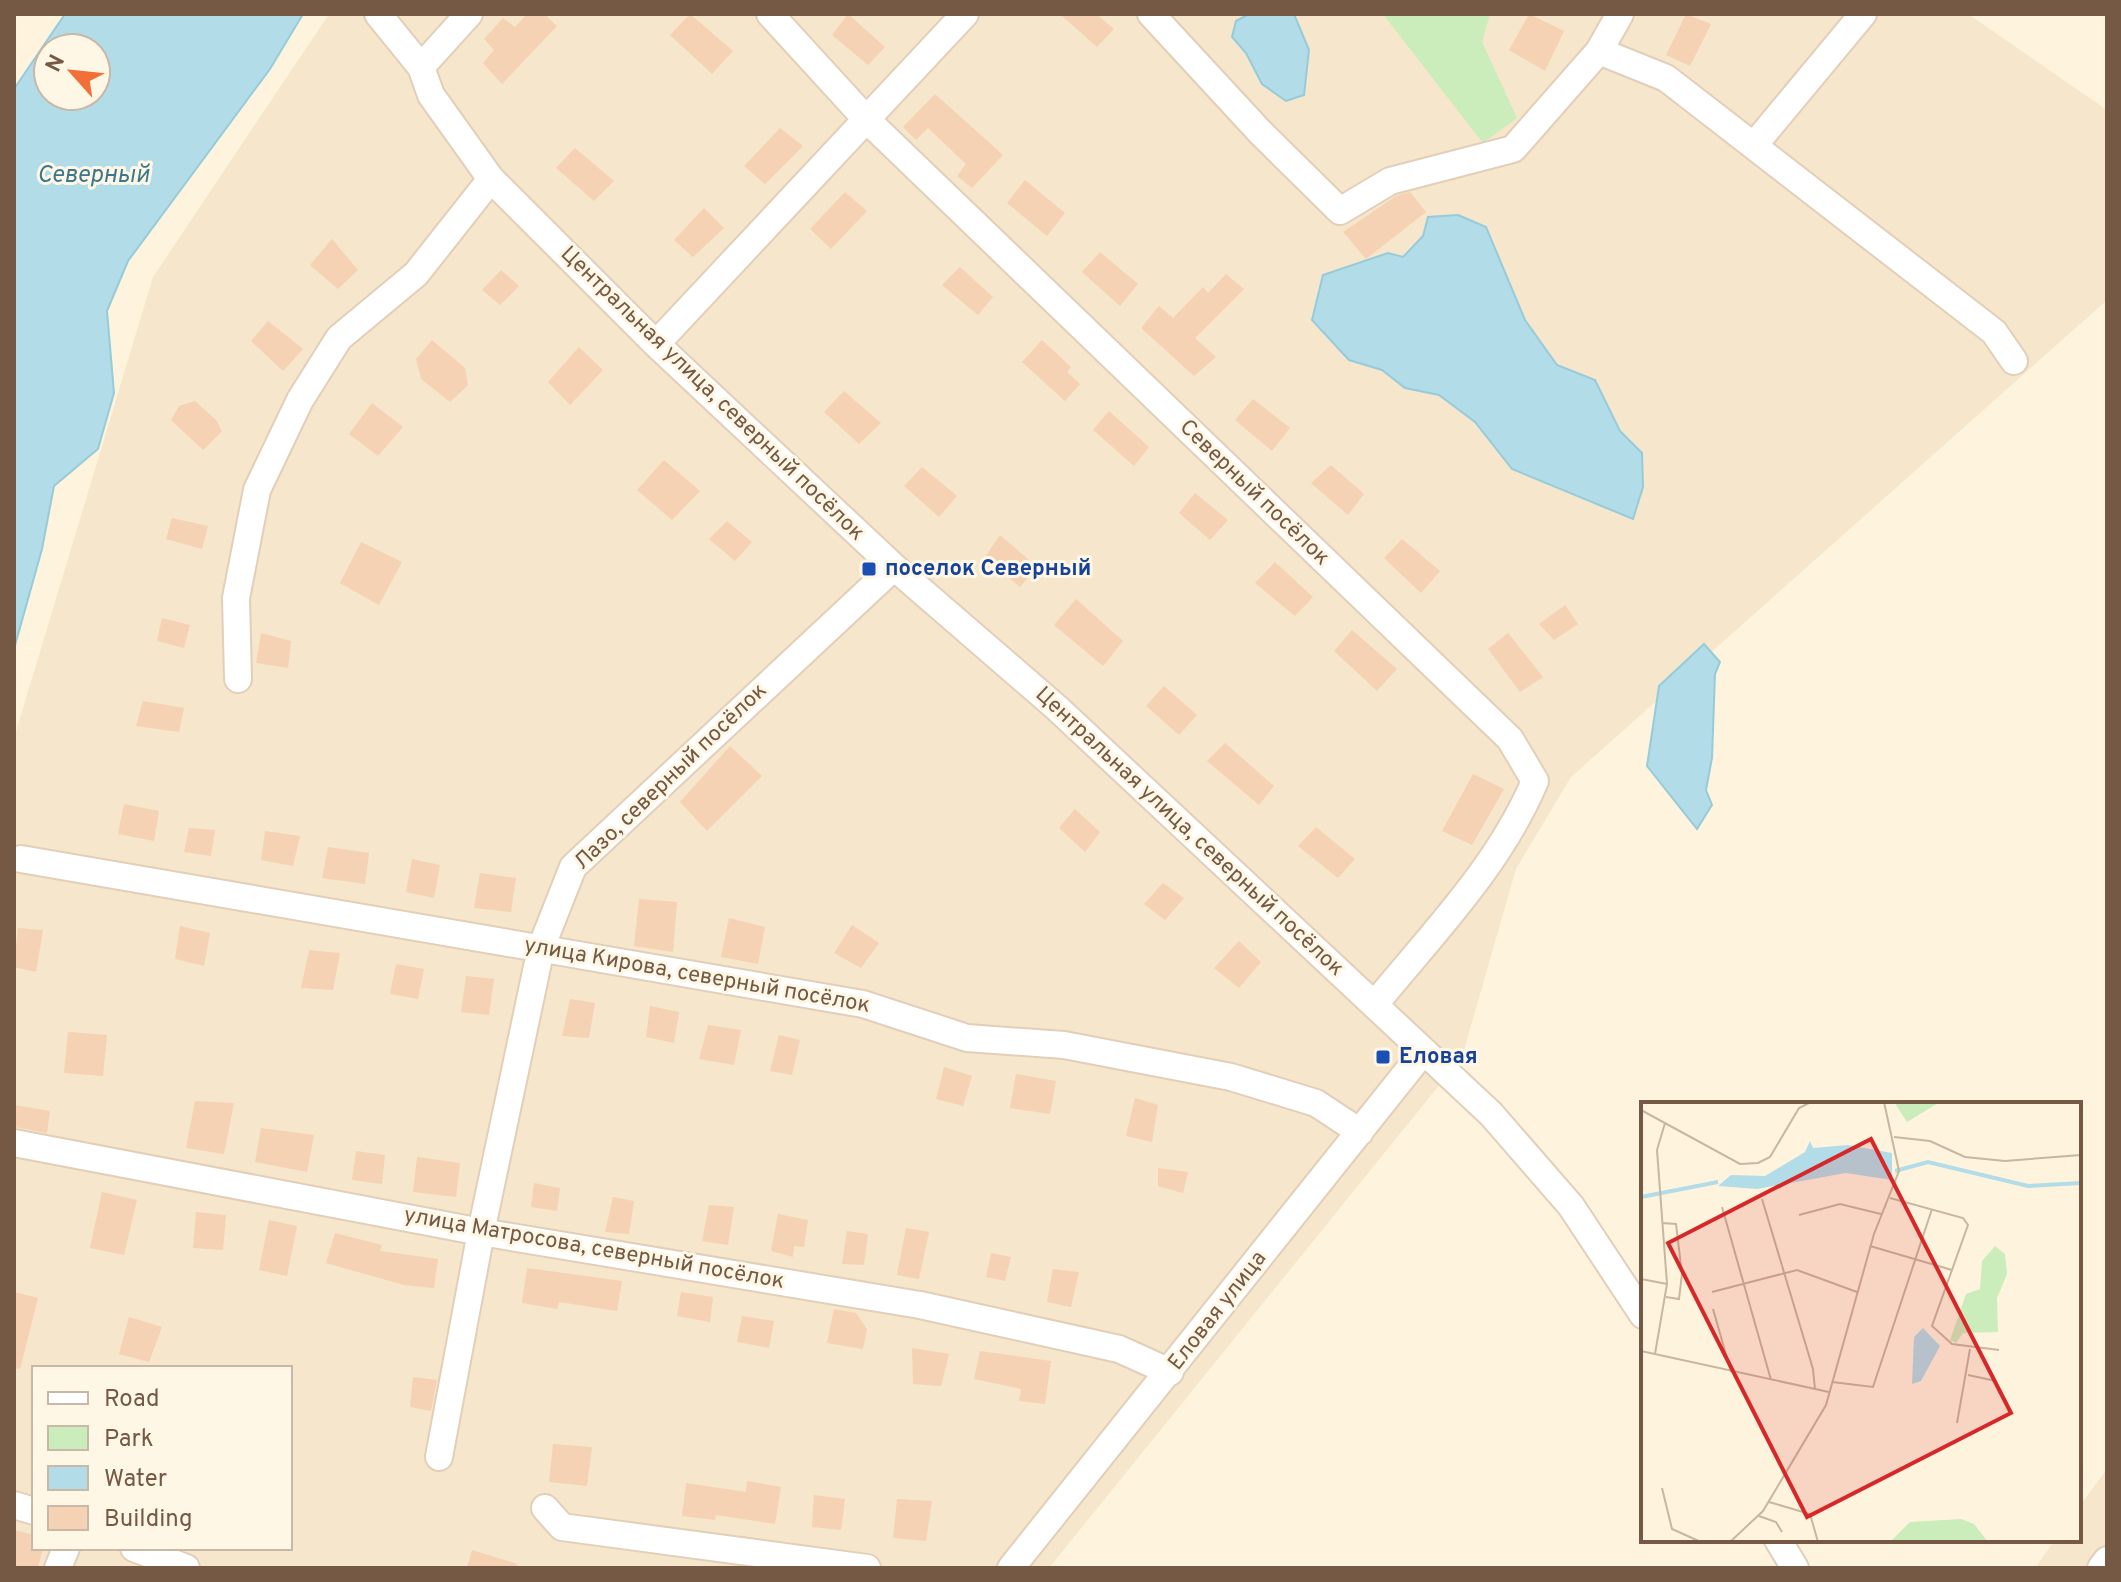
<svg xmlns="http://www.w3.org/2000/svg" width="2121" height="1582" viewBox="0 0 2121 1582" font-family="Overpass,sans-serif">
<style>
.residential{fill:#f6e6cb;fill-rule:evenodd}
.green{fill:#cbecbb}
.water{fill:#b1dce8;stroke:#96cbda;stroke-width:2;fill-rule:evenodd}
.building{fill:#f5d2b3}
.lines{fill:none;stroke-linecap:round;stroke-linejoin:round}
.minor-casing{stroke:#e2cfb9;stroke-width:30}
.minor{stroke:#fff;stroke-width:26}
.transit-dot{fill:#1a4fb4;stroke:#fff7e5;stroke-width:3}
.labels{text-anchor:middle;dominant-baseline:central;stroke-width:6;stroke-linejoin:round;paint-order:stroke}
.street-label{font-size:22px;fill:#755944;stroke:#fff7e5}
.transit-label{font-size:22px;font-weight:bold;fill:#164399;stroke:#fff7e5;text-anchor:start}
.water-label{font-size:24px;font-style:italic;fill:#3c788b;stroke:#fff7e5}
.inset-river{fill:none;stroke:#b1dce8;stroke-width:4}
.inset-road{fill:none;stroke:#c7b6a0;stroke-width:2}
.view{fill:#d62828;fill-opacity:0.15;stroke:#d62828;stroke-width:4}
.inset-edge{fill:none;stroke:#755944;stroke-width:4}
</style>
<rect width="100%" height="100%" fill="#fef4dd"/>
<path class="residential" d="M 329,14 L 1968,14 L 2107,110 L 2107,300 L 1571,777 L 1516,869 L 1462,1057 L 1049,1568 L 14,1568 L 14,738 L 153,277 ZM 34,1368 L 290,1368 L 290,1548 L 34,1548 Z
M 2107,1469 L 2107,1568 L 2035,1568 L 2055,1540 L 2079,1540 L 2079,1507 Z"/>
<path class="green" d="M 1383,14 L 1490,14 L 1482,42 L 1517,118 L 1483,143 Z"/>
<path class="water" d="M 65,14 L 303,14 L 270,69 L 128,261 L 107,311 L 114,393 L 98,449 L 54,486 L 42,549 L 14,649 L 14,89 ZM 48,48 L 96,48 L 96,96 L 48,96 Z
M 1249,14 L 1294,14 L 1309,50 L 1304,95 L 1286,101 L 1262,84 L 1246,53 L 1232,37 L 1236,21 Z
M 1458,215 L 1486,227 L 1525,320 L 1557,365 L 1595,380 L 1620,431 L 1642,453 L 1643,487 L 1633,519 L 1512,469 L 1475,422 L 1439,395 L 1405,388 L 1382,370 L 1349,360 L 1312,320 L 1323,275 L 1388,253 L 1403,257 L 1423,236 L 1428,217 Z
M 1704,644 L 1720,662 L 1715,674 L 1712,758 L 1706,790 L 1712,805 L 1697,829 L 1647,766 L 1659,686 Z"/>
<path class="building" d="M 527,14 L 544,14 L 557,26 L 502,84 L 483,63 L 494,50 L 484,39 L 503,18 L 515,27 Z
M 690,14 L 733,51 L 712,74 L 670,35 Z
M 848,14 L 885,47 L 868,65 L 832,35 Z
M 1060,14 L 1096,14 L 1114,29 L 1097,47 Z
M 1529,14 L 1564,31 L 1545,71 L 1509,50 Z
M 1686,14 L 1711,24 L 1690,66 L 1666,55 Z
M 935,94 L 1003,155 L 972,188 L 957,176 L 966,164 L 928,128 L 916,140 L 903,127 Z
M 780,128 L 803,146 L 765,184 L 744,166 Z
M 575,148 L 614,181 L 594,201 L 556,168 Z
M 1025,180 L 1065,213 L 1047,236 L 1007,203 Z
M 845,192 L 867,211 L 831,249 L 810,229 Z
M 1410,192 L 1426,212 L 1366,259 L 1343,232 L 1396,196 Z
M 704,208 L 724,228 L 693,257 L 674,240 Z
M 332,239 L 358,270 L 338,289 L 310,265 Z
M 1100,252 L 1138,284 L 1120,306 L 1082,272 Z
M 960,267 L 993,297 L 978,315 L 942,285 Z
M 501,270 L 519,286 L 500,305 L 482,290 Z
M 1226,274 L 1244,289 L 1195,338 L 1216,357 L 1194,376 L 1141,328 L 1159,306 L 1173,318 L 1203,287 L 1208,293 Z
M 268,321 L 303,349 L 283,371 L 251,341 Z
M 432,340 L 465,368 L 468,385 L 450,402 L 421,379 L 416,359 Z
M 1042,340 L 1071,367 L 1067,372 L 1080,384 L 1065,401 L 1022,362 Z
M 579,347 L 603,370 L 570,405 L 548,382 Z
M 844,391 L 881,423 L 859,444 L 824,412 Z
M 1253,399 L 1290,428 L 1272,451 L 1235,420 Z
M 195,401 L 216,420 L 222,431 L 203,450 L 171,420 L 179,406 Z
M 372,403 L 403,427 L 378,456 L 349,434 Z
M 1109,411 L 1149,447 L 1134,466 L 1093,430 Z
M 664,460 L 700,491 L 672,520 L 637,490 Z
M 1331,465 L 1364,494 L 1348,515 L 1311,483 Z
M 922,467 L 957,496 L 939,517 L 904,486 Z
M 1195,493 L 1228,520 L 1210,540 L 1179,513 Z
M 172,518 L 208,526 L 202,549 L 166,539 Z
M 727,521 L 752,542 L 735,561 L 709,539 Z
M 1000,535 L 1037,567 L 1020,587 L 985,557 Z
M 1402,539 L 1440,571 L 1421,593 L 1384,558 Z
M 361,542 L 402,562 L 379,605 L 340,583 Z
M 1275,562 L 1313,597 L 1295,616 L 1255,583 Z
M 1076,599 L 1123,641 L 1103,666 L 1054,625 Z
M 1565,605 L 1578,624 L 1554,640 L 1539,624 Z
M 162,618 L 190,625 L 184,648 L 157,641 Z
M 1352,630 L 1397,669 L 1377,691 L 1334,651 Z
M 261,633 L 291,641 L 288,668 L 256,663 Z
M 1508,633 L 1543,677 L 1520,692 L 1488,649 Z
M 1164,686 L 1197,715 L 1179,735 L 1146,706 Z
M 143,701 L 184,708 L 179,732 L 136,726 Z
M 1225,743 L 1274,786 L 1259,805 L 1207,761 Z
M 730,746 L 762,776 L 707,831 L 680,802 Z
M 1473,774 L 1504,789 L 1472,845 L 1442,831 Z
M 124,804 L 159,811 L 154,841 L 118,834 Z
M 1075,809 L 1100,832 L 1085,852 L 1059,828 Z
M 1316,827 L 1355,859 L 1338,878 L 1298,846 Z
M 189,828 L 215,830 L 211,856 L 184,852 Z
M 265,831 L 300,836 L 293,866 L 261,860 Z
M 328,847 L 369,853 L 365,884 L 322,878 Z
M 412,859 L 440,865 L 434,898 L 406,892 Z
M 480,873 L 516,878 L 511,912 L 474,908 Z
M 1163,883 L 1184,898 L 1165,920 L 1144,904 Z
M 639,899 L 677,902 L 673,952 L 634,946 Z
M 729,918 L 765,927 L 758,964 L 721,957 Z
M 852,925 L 879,943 L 861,968 L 834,953 Z
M 180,926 L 210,933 L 204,966 L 175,959 Z
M 18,928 L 43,930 L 36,972 L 14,967 Z
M 1239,941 L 1261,962 L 1239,988 L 1214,968 Z
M 309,950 L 340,953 L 333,990 L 301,988 Z
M 396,964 L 424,969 L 418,999 L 390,994 Z
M 466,976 L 494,979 L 489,1015 L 461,1012 Z
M 570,999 L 595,1003 L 589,1038 L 562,1036 Z
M 650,1006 L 679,1012 L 674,1043 L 646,1037 Z
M 708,1025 L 741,1030 L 734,1065 L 699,1059 Z
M 68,1032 L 107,1035 L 103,1076 L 64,1073 Z
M 779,1035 L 800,1040 L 792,1075 L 770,1071 Z
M 944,1067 L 972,1076 L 963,1106 L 936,1099 Z
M 1016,1074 L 1056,1081 L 1050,1114 L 1010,1108 Z
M 1135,1098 L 1158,1105 L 1152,1142 L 1126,1136 Z
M 195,1101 L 234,1103 L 224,1154 L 186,1148 Z
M 14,1105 L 50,1111 L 47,1133 L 14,1127 Z
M 261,1128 L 314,1135 L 307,1172 L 255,1162 Z
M 356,1151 L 385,1155 L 382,1184 L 352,1180 Z
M 417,1157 L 460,1163 L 456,1197 L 413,1192 Z
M 1158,1168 L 1188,1172 L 1183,1193 L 1158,1186 Z
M 534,1183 L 560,1188 L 557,1211 L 531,1207 Z
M 102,1192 L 137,1200 L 124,1255 L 90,1248 Z
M 613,1197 L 634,1201 L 629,1234 L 605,1232 Z
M 709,1205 L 734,1207 L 728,1245 L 702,1241 Z
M 196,1212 L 226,1215 L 223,1250 L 193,1248 Z
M 778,1214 L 808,1220 L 804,1247 L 794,1246 L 793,1257 L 771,1251 Z
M 269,1220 L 297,1226 L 287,1276 L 259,1270 Z
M 906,1228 L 929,1232 L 919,1279 L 897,1275 Z
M 847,1231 L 868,1234 L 864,1265 L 842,1264 Z
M 335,1233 L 382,1245 L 380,1251 L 438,1259 L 434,1288 L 404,1285 L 326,1263 Z
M 991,1253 L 1011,1257 L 1005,1281 L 986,1277 Z
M 527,1268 L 622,1281 L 617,1311 L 559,1302 L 557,1309 L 522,1303 Z
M 1053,1269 L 1079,1272 L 1071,1307 L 1047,1302 Z
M 14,1292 L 38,1298 L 20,1369 L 14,1368 Z
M 681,1292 L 713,1297 L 710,1322 L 677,1316 Z
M 834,1309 L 856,1313 L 867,1329 L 863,1349 L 827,1343 Z
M 742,1316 L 774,1321 L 769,1348 L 737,1342 Z
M 129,1317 L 162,1327 L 149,1362 L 119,1354 Z
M 912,1348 L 949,1354 L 941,1386 L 913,1384 Z
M 980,1351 L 1051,1361 L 1045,1404 L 1019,1401 L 1021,1389 L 974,1379 Z
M 413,1377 L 437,1380 L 431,1411 L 410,1407 Z
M 553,1444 L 592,1447 L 587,1486 L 549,1482 Z
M 747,1481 L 781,1487 L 775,1524 L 716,1515 L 715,1520 L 682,1516 L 686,1483 L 746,1492 Z
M 814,1495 L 845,1499 L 841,1530 L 812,1527 Z
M 897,1499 L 932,1501 L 926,1541 L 893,1538 Z
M 14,1530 L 34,1535 L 34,1548 L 43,1548 L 38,1568 L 14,1568 Z
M 472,1550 L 517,1564 L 516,1568 L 467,1568 Z"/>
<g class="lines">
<g class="minor-casing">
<path id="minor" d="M 378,14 L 421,67 L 431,95 L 491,179 L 656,344 L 894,567 L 1057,708 L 1491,1114 L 1571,1206 L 1643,1315
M 770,14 L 866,119 L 1510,739 L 1535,781 C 1499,866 1433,933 1375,1004
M 1151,14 L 1260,132 L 1340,211 L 1390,181 L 1513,149 L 1599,51 L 1620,14
M 1599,51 L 1666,78 L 1994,332 L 2014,361
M 421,67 L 469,14
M 1755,144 L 1863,14
M 656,344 L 965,14
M 238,679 L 236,598 L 257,490 L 300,400 L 339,338 L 416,274 L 491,179
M 21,859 L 863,1004 L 967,1038 L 1064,1045 L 1231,1077 L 1316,1103 L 1360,1132
M 14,1143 L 481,1232 L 920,1305 L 1119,1349 L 1170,1372
M 439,1457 L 481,1232 L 541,948 L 573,867 L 894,567
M 14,1505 L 34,1511
M 545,1508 L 562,1527 L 867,1568
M 1778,1540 L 1795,1568
M 134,1548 L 186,1568
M 58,1568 L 66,1548
M 1011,1568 L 1423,1052
M 2101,1568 L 2107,1560"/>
</g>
<use href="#minor" class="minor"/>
</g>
<g class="transit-dot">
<rect x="861" y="561" width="16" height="16" rx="4"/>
<rect x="1375" y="1049" width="16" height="16" rx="4"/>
</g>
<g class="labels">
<g class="street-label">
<text transform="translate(712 394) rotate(44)">Центральная улица, северный посёлок</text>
<text transform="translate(1254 493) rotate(44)">Северный посёлок</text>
<text transform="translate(671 777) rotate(-44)">Лазо, северный посёлок</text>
<text transform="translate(1189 832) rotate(43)">Центральная улица, северный посёлок</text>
<text transform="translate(697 976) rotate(10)">улица Кирова, северный посёлок</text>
<text transform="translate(594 1249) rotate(10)">улица Матросова, северный посёлок</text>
<text transform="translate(1218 1311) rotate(-52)">Еловая улица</text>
</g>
<g class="transit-label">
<text x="885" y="569">поселок Северный</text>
<text x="1399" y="1057">Еловая</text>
</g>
<g class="water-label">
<text x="93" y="176">Северный</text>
</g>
</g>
<g transform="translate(1641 1102)">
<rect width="440" height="440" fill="#fef4dd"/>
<path d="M 253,0 L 299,0 L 266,20 ZM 354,144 L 364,152 L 366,172 L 356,196 L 357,230 L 322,231 L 315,241 L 309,238 L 325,192 L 339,187 L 341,159 ZM 320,417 L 333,422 L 347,440 L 249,440 L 269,420 Z" fill="#cbecbb"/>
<path d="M 169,39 L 172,46 L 207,43 L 251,51 L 251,78 L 205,71 L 116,87 L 77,84 L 90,73 L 124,74 L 164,50 ZM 282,226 L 299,244 L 280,279 L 271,282 L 273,235 Z" fill="#b1dce8"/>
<path class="inset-river" d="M 254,69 L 287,60 L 387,84 L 440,81M 0,95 L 77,80"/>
<path class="inset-road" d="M 0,8 L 99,62 L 117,61 L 129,55 L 158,6 L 170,0M 253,35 L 289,39 L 324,55 L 364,59 L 440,53M 249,96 L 322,116 L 327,123 L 291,224 L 311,242 L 358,248M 121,97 L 172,267 L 174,287M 81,105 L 130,278M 158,113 L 199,102 L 240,112M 21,121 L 35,122 L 41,172 L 38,197 L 25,195M 229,144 L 311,168M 0,177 L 26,182M 71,190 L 156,168 L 216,190M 72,207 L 90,270M 0,249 L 188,290M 14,252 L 26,182 L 16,48 L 24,21M 327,273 L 355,279M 191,280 L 232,285 L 291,107M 316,321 L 329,247M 21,386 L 31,427 L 60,440M 128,400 L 169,412 L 177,440M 118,414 L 135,420 L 141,430M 89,440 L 122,409 L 185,303 L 233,132 L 258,69 L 243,0"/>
<path class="view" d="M 230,37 L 370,311 L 166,415 L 27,141 Z"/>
<rect width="440" height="440" class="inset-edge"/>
</g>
<rect width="2121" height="1582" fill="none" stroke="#755944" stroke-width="32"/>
<rect x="32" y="1366" width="260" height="184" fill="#fff7e5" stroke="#c8b8a5" stroke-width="2"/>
<rect x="48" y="1392" width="40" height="12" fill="#ffffff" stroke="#c8b8a5" stroke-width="2"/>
<text x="104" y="1406" font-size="24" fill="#755944">Road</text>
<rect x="48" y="1426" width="40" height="24" fill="#cbecbb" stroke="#c8b8a5" stroke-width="2"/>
<text x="104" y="1446" font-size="24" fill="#755944">Park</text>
<rect x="48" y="1466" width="40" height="24" fill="#b1dce8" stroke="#c8b8a5" stroke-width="2"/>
<text x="104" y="1486" font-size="24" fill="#755944">Water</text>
<rect x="48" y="1506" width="40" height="24" fill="#f5d2b3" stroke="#c8b8a5" stroke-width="2"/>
<text x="104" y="1526" font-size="24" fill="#755944">Building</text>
<g transform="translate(72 72) rotate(297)"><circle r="38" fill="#fff7e5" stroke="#c8b8a5" stroke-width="2"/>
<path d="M0-6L14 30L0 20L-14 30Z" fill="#f27038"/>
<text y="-12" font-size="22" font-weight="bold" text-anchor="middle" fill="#755944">N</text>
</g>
</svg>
